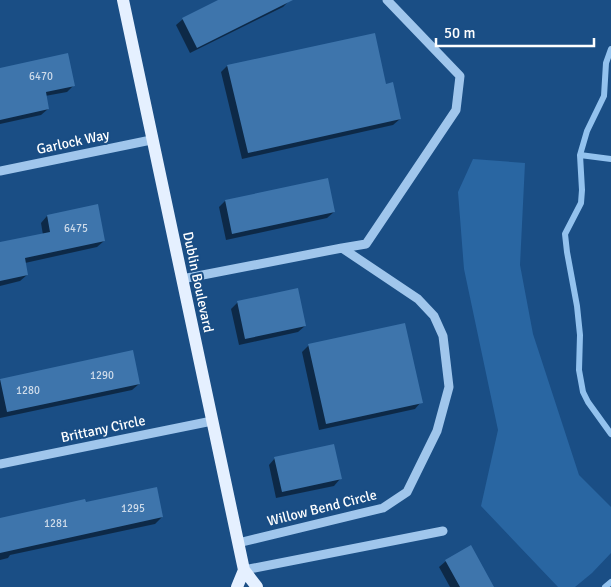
<svg xmlns="http://www.w3.org/2000/svg" width="611" height="587" viewBox="0 0 611 587" font-family="Signika,sans-serif">
<style>
.green{fill:#2966a2}
.shadow{fill:#0007}
.lines{fill:none;stroke-linecap:round;stroke-linejoin:round}
.stream{stroke:#93c2ee;stroke-width:6}
.building{fill:#3e75ac}
.minor{stroke:#a0c6ec;stroke-width:9}
.major{stroke:#e5f0ff;stroke-width:12}
.labels{text-anchor:middle;dominant-baseline:central;stroke-width:4;stroke-linejoin:round;paint-order:stroke}
.number-label{font-size:11px;fill:#cfdcea}
.street-label{font-size:14px;fill:#fff;stroke:#1a4e85}
</style>
<rect width="100%" height="100%" fill="#1a4e85"/>
<path class="green" d="M 473,159 L 525,163 L 520,265 L 533,334 L 579,475 L 611,507 L 611,553 L 592,573 L 575,587 L 558,587 L 481,506 L 498,430 L 464,269 L 458,192 Z"/>
<path class="shadow" d="M 220,0 L 289,0 L 289,1 L 283,7 L 190,53 L 176,25 L 183,19 Z
M 227,66 L 385,86 L 400,119 L 393,125 L 242,159 L 221,72 Z
M 0,76 L 74,85 L 67,92 L 45,96 L 48,109 L 41,115 L 0,124 Z
M 225,201 L 334,212 L 327,218 L 226,240 L 219,207 Z
M 47,216 L 104,241 L 97,247 L 25,263 L 27,275 L 20,281 L 0,286 L 0,244 L 43,235 L 41,223 Z
M 238,302 L 305,326 L 298,332 L 239,345 L 231,309 Z
M 309,345 L 421,402 L 415,409 L 319,430 L 302,352 Z
M 132,352 L 139,384 L 132,390 L 0,418 L 0,380 Z
M 275,458 L 340,479 L 334,486 L 276,498 L 269,465 Z
M 85,503 L 162,517 L 155,524 L 10,555 L 8,558 L 0,560 L 0,519 Z
M 446,561 L 493,587 L 450,587 L 439,567 Z"/>
<g class="lines">
<path class="stream" d="M 611,49 L 606,63 L 604,96 L 587,131 L 580,155 L 582,190 L 581,203 L 565,234 L 567,252 L 577,306 L 580,335 L 579,370 L 583,392 L 588,402 L 611,434
M 580,155 L 611,159
M 605,587 L 611,582"/>
</g>
<path class="building" d="M 218,0 L 293,0 L 197,48 L 182,18 Z
M 375,33 L 386,84 L 393,82 L 401,119 L 248,153 L 227,65 Z
M 68,53 L 75,86 L 46,92 L 49,109 L 0,120 L 0,68 Z
M 328,178 L 335,212 L 232,234 L 225,200 Z
M 98,204 L 105,241 L 25,258 L 28,275 L 0,281 L 0,242 L 50,232 L 47,215 Z
M 298,288 L 306,326 L 245,339 L 237,301 Z
M 405,323 L 423,403 L 326,424 L 308,344 Z
M 133,350 L 140,384 L 7,412 L 0,379 Z
M 334,444 L 342,479 L 282,492 L 274,457 Z
M 157,487 L 163,517 L 0,553 L 0,518 L 85,499 L 86,502 Z
M 471,545 L 494,587 L 460,587 L 445,560 Z"/>
<g class="lines">
<path class="minor" d="M 0,171 L 151,140
M 182,279 L 342,248
M 0,464 L 212,421
M 238,543 L 383,508 L 407,492 L 437,431 L 449,387 L 443,336 L 434,316 L 418,299 L 342,248 L 366,244 L 456,110 L 460,76 L 387,0
M 244,570 L 443,531"/>
<path class="major" d="M 123,0 L 244,570 L 257,587
M 237,587 L 244,570"/>
</g>
<g class="labels">
<g class="number-label">
<text x="41" y="76">6470</text>
<text x="76" y="228">6475</text>
<text x="102" y="375">1290</text>
<text x="28" y="390">1280</text>
<text x="133" y="508">1295</text>
<text x="56" y="523">1281</text>
</g>
<g class="street-label">
<text transform="translate(73 142) rotate(-12)">Garlock Way</text>
<text transform="translate(198 282) rotate(78)">Dublin Boulevard</text>
<text transform="translate(103 429) rotate(-12)">Brittany Circle</text>
<text transform="translate(322 508) rotate(-14)">Willow Bend Circle</text>
</g>
</g>
<path d="M436 38v8h158v-8" fill="none" stroke="#ffffff" stroke-width="2.5"/>
<text x="444" y="38" font-size="15" fill="#ffffff" stroke="#1a4e85" stroke-width="4" paint-order="stroke">50 m</text>
</svg>
